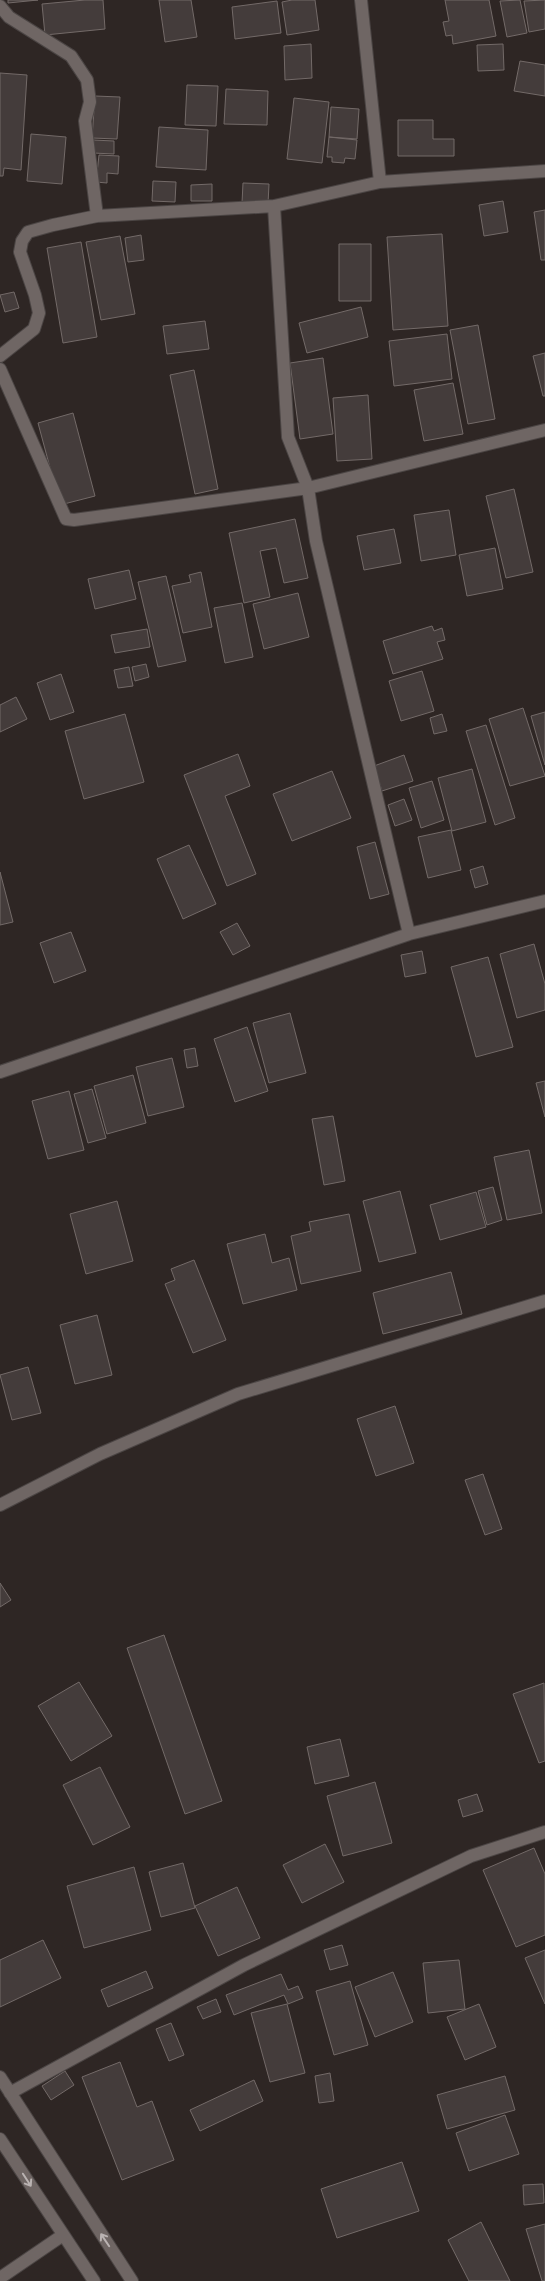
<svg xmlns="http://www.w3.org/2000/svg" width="545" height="2281" viewBox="0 0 545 2281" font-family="'Fira Sans Condensed',sans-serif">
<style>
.building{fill:#443c3b;stroke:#736a68}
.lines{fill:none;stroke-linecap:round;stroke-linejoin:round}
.minor-casing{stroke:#4b4544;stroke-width:14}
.minor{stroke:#6f6664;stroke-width:12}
.oneway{stroke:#bab3b2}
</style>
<rect width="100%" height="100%" fill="#2e2624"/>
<path class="building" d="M 8,0 L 38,0 L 8,3 Z
M 85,0 L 103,0 L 105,29 L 45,35 L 42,4 Z
M 159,0 L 191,0 L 197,37 L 165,42 Z
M 292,0 L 315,0 L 319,30 L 287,35 L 282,2 Z
M 445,0 L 489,0 L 496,36 L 453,44 L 452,35 L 446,36 L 443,22 L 449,21 Z
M 520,0 L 527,33 L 507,37 L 500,1 Z
M 545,0 L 545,29 L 529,32 L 524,1 Z
M 277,1 L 281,33 L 235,39 L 232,7 Z
M 311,44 L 312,78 L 285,80 L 284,46 Z
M 503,44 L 504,70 L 478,71 L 477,45 Z
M 520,61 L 545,65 L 545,96 L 514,91 Z
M 0,73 L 27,75 L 21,170 L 4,168 L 3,176 L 0,176 Z
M 187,85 L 218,86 L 216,126 L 185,125 Z
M 226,89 L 268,91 L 267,125 L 224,124 Z
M 95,96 L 120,97 L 117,139 L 92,138 Z
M 294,98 L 329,102 L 322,163 L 287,159 Z
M 331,107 L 359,109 L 357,139 L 329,137 Z
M 398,120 L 433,120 L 433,139 L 454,139 L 454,156 L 398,156 Z
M 159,127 L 208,130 L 206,170 L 156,167 Z
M 31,134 L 66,137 L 62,184 L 27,181 Z
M 329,137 L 357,140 L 355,159 L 345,158 L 344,163 L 332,162 L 332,157 L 327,157 Z
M 93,140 L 114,141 L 114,154 L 93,153 Z
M 99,155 L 119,156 L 118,174 L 107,173 L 107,183 L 96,182 Z
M 153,181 L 176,182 L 175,202 L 152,201 Z
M 243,183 L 269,184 L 268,204 L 242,203 Z
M 212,184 L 212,201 L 191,201 L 191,185 Z
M 503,201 L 508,232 L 484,236 L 479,205 Z
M 545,210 L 545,260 L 541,260 L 534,212 Z
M 442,234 L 448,326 L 393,330 L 387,237 Z
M 141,235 L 144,260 L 128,262 L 125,238 Z
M 120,236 L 135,314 L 101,320 L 86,242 Z
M 81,242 L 97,337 L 63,343 L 47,248 Z
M 339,244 L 371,244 L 371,301 L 339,301 Z
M 14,292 L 19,308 L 5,312 L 0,295 Z
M 361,307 L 368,337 L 307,353 L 299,323 Z
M 205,321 L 209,349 L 167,354 L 163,326 Z
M 478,325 L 495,419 L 468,424 L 450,330 Z
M 447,334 L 452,379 L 394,386 L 389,341 Z
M 545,353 L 545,396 L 543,396 L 533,356 Z
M 323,358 L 333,434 L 300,439 L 290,363 Z
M 194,370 L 218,489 L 195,494 L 170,375 Z
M 453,383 L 463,434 L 424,441 L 414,390 Z
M 368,395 L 372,459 L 337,461 L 333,398 Z
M 73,413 L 95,496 L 60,505 L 38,423 Z
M 514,489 L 533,572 L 506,578 L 486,496 Z
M 449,510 L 456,555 L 421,561 L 414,515 Z
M 295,519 L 308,578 L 284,583 L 276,548 L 260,551 L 270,597 L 244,603 L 229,533 Z
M 394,529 L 401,563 L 364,570 L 357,536 Z
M 495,548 L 503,589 L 467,596 L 459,555 Z
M 129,570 L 136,599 L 95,609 L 88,579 Z
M 201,572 L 212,627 L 183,633 L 172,586 L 191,582 L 189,575 Z
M 166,576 L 186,661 L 158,667 L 138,582 Z
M 298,593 L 309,637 L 264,649 L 253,604 Z
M 242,603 L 253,657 L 225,663 L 214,608 Z
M 432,626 L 434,631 L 442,628 L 445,640 L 437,642 L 443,659 L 393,674 L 383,641 Z
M 147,629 L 150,647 L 115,653 L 111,635 Z
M 146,664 L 149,677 L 135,681 L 132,667 Z
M 129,667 L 133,686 L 118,688 L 114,670 Z
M 422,671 L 434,711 L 401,721 L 389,681 Z
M 61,674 L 74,712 L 50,720 L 37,683 Z
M 16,697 L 27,719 L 0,732 L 0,705 Z
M 523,708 L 545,776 L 510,786 L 489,719 Z
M 545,712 L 545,765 L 531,716 Z
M 125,714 L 144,782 L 84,799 L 65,731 Z
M 442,714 L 447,731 L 434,734 L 430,718 Z
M 486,725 L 515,818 L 495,825 L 466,731 Z
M 238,754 L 250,786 L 225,796 L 256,874 L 227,886 L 184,775 Z
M 404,755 L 413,781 L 382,791 L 374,766 Z
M 472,769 L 486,822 L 452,831 L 438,778 Z
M 332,771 L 351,818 L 292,841 L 273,794 Z
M 432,781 L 444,820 L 421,828 L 409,788 Z
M 404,799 L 412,820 L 395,826 L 388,805 Z
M 451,830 L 461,870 L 428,878 L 418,837 Z
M 375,842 L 389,894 L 370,899 L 357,847 Z
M 189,845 L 216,904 L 183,919 L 157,859 Z
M 483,866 L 488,884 L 475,888 L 470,870 Z
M 0,872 L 13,922 L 0,925 Z
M 237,923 L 250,946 L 233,955 L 220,932 Z
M 71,932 L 86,971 L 54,983 L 40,943 Z
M 534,944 L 545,984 L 545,1010 L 517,1018 L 500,954 Z
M 422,951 L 426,973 L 405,977 L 401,955 Z
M 488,957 L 513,1047 L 476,1057 L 451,967 Z
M 290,1013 L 306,1073 L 269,1083 L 253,1023 Z
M 247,1027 L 268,1091 L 235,1102 L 214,1039 Z
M 195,1048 L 198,1066 L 187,1068 L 184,1050 Z
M 172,1058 L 184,1107 L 148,1116 L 136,1067 Z
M 133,1075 L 146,1123 L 107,1134 L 94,1086 Z
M 545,1081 L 545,1117 L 536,1083 Z
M 92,1089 L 106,1138 L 88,1143 L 74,1094 Z
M 69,1091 L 84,1150 L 48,1159 L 32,1101 Z
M 333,1116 L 345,1181 L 324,1185 L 312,1119 Z
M 529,1150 L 542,1213 L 507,1220 L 494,1157 Z
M 493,1187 L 502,1220 L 487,1225 L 478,1191 Z
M 400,1191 L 416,1253 L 379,1262 L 363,1201 Z
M 476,1192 L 486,1227 L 440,1240 L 430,1205 Z
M 117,1201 L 133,1261 L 86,1274 L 70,1214 Z
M 349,1214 L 361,1271 L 301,1284 L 291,1236 L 311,1231 L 309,1222 Z
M 265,1234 L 272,1263 L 289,1258 L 297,1290 L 243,1304 L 227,1244 Z
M 194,1260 L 226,1340 L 193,1353 L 165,1284 L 175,1280 L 171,1269 Z
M 451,1272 L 462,1314 L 383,1334 L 373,1293 Z
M 97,1315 L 112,1375 L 75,1384 L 60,1325 Z
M 28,1367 L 41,1413 L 12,1420 L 0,1375 Z
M 395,1406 L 414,1463 L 376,1476 L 357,1419 Z
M 483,1474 L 502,1529 L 485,1535 L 465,1480 Z
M 0,1583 L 11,1600 L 0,1607 Z
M 164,1635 L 222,1801 L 185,1814 L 127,1648 Z
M 79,1682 L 112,1736 L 71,1761 L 38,1706 Z
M 544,1683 L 545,1761 L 539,1763 L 513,1694 Z
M 340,1739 L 349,1776 L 315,1784 L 307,1747 Z
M 100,1767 L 130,1827 L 93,1845 L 63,1785 Z
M 375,1782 L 392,1843 L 343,1856 L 327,1796 Z
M 477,1794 L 483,1811 L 463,1817 L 458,1800 Z
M 325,1844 L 344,1882 L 302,1903 L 283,1865 Z
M 534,1848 L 545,1874 L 545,1935 L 516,1947 L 483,1870 Z
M 183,1863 L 195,1908 L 161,1917 L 149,1872 Z
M 134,1867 L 151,1930 L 84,1948 L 67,1886 Z
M 237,1887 L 260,1938 L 218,1956 L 195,1906 Z
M 43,1940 L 61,1978 L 0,2007 L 0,1960 Z
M 342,1945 L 348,1965 L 330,1970 L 324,1950 Z
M 545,1950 L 545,2004 L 525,1958 Z
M 459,1960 L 465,2009 L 428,2013 L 423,1963 Z
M 146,1971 L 153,1988 L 108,2007 L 101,1990 Z
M 393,1972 L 413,2022 L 375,2037 L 355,1987 Z
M 281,1974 L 288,1990 L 298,1986 L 303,1998 L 288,2004 L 284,1995 L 234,2015 L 226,1995 Z
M 350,1981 L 368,2045 L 334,2055 L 316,1991 Z
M 216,1999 L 221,2012 L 203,2019 L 197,2007 Z
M 287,2004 L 305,2073 L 270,2082 L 251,2013 Z
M 479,2004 L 496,2047 L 465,2060 L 447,2017 Z
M 171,2023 L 184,2055 L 169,2061 L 156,2029 Z
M 120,2062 L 137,2107 L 152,2101 L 174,2160 L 122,2180 L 82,2077 Z
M 65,2071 L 74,2085 L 51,2100 L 42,2086 Z
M 330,2073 L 334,2101 L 319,2103 L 315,2076 Z
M 505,2076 L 515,2110 L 447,2129 L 437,2095 Z
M 254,2080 L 263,2101 L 200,2131 L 190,2110 Z
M 505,2115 L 519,2154 L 469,2171 L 456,2133 Z
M 402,2162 L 419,2211 L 337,2238 L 321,2189 Z
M 543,2184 L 544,2203 L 524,2205 L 523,2185 Z
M 481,2222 L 510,2281 L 469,2281 L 448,2240 Z
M 545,2224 L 545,2281 L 542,2281 L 526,2229 Z"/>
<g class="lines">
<g class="minor-casing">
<path id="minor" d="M 361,0 L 380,182
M 0,6 L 9,17 L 71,56 L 87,80 L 90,102 L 85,121 L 97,216
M 274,206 L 288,437 L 308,488 L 545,430
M 0,356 L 34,329 L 39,313 L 35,295 L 20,252 L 22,241 L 28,232 L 53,225 L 97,216 L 274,206 L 380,182 L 545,171
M 0,369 L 66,519 L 74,520 L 308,488 L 316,541 L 409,934
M 0,1072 L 409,934 L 545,901
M 0,1505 L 100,1454 L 238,1394 L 545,1301
M 0,2077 L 132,2281
M 10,2093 L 244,1965 L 471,1856 L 545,1832
M 0,2139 L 94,2281
M 0,2278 L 63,2235"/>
</g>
<use href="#minor" class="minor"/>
</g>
<defs><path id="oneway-shaft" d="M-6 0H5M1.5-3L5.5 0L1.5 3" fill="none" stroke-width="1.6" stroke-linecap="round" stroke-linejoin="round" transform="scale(1.25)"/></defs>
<g class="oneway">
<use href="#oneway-shaft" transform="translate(27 2180) rotate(57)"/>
<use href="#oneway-shaft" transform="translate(105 2240) rotate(-124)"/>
</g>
</svg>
